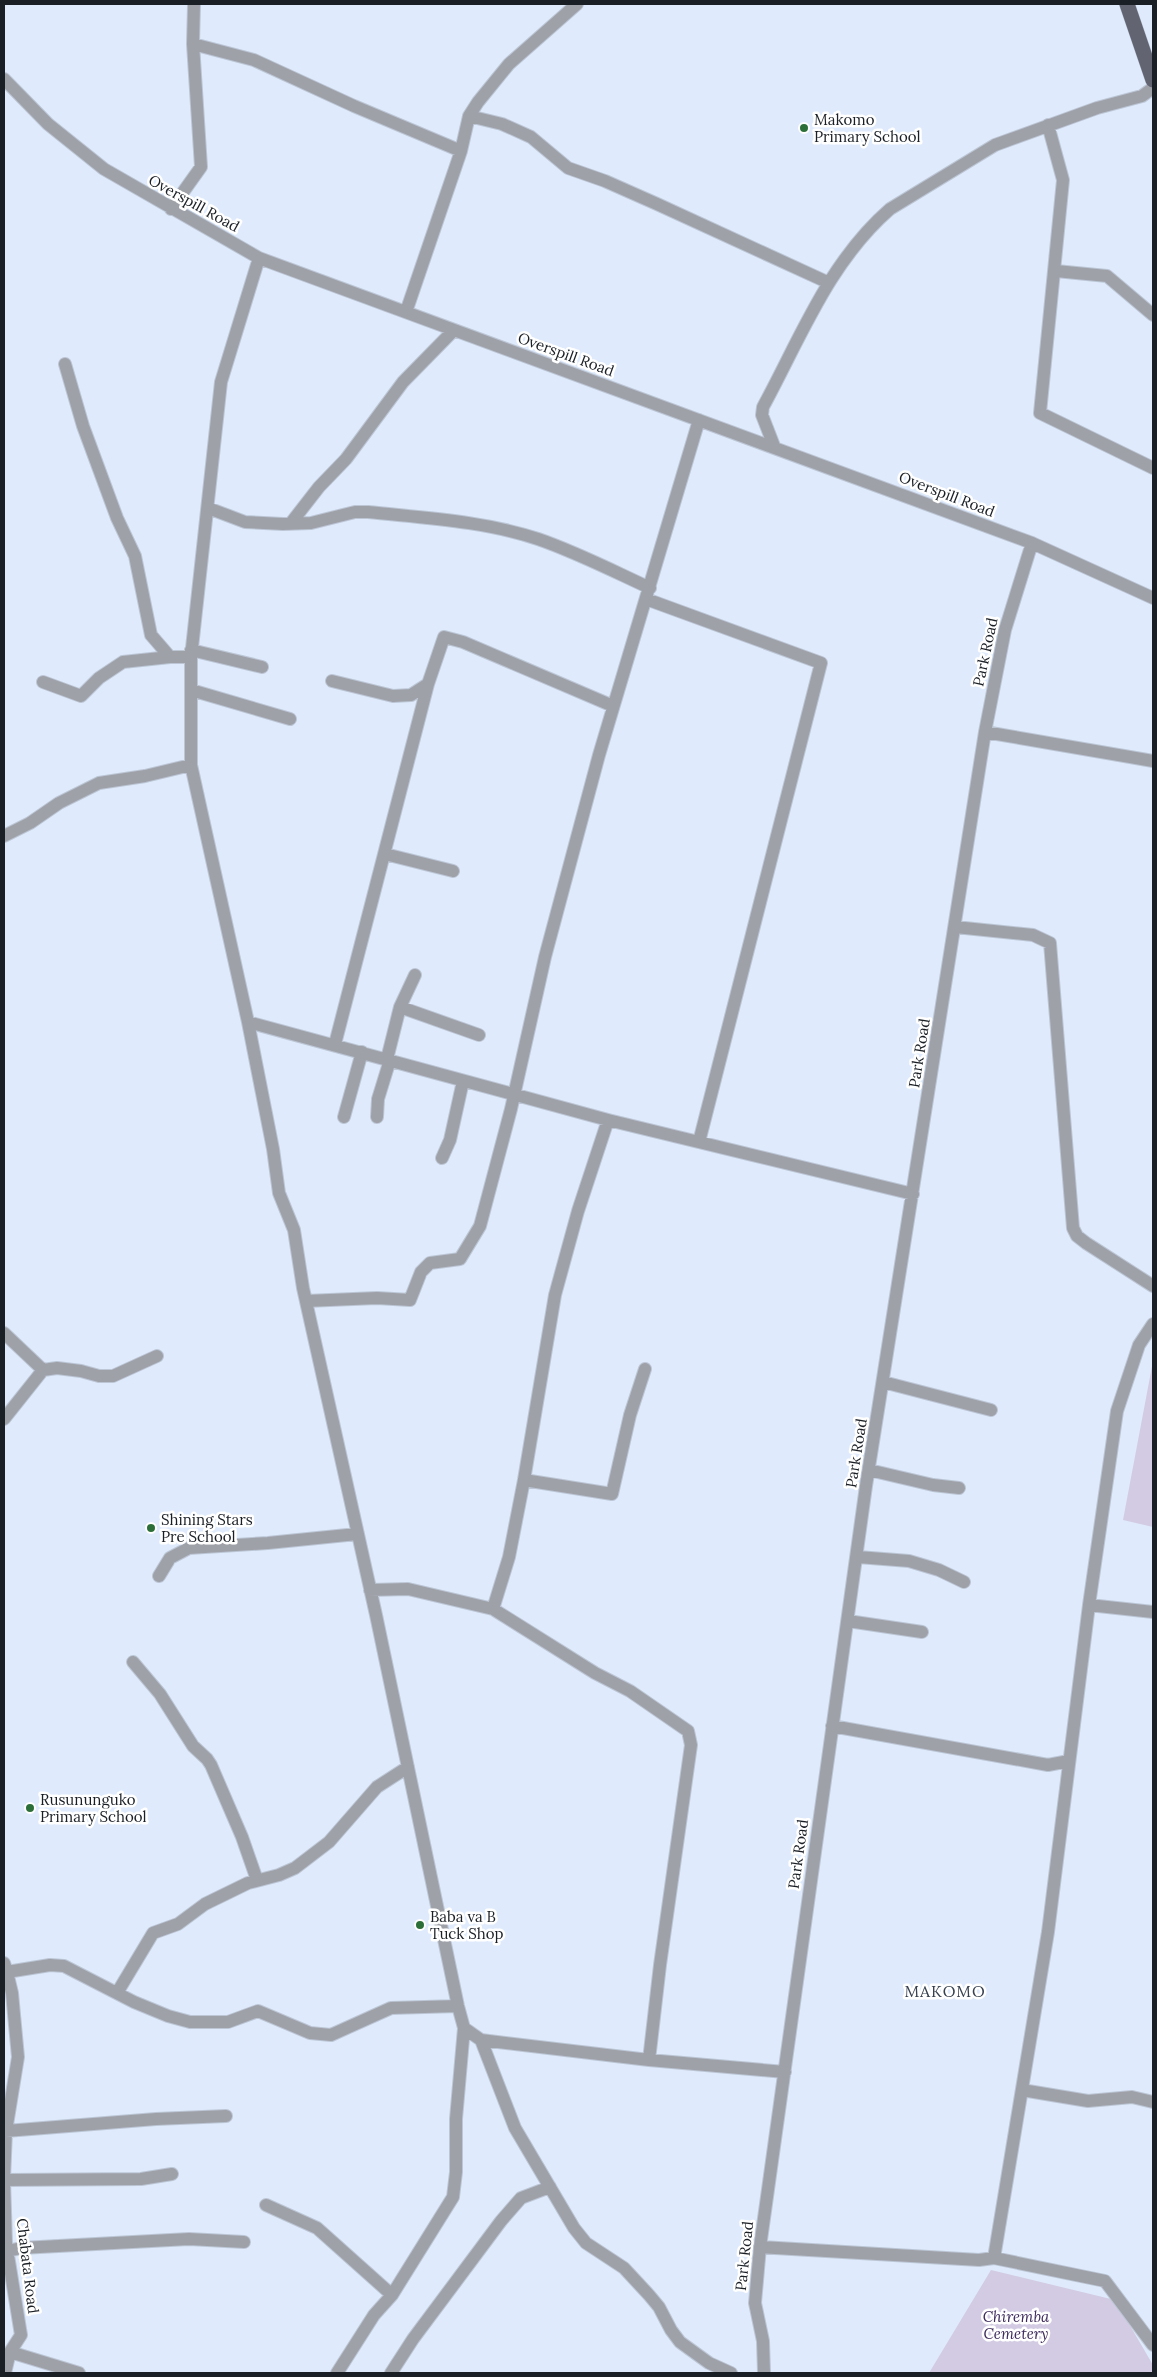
<svg xmlns="http://www.w3.org/2000/svg" width="1157" height="2377" viewBox="0 0 1157 2377" font-family="Lora,serif">
<style>
.green{fill:#d2cbe3}
.lines{fill:none;stroke-linecap:round;stroke-linejoin:round}
.minor-casing{stroke:#bcc6d5;stroke-width:14}
.major-casing{stroke:#bcc6d5;stroke-width:16}
.minor{stroke:#9fa1a9;stroke-width:12}
.major{stroke:#626472;stroke-width:15}
.poi-dot{fill:#2c6e38;stroke:#fff;stroke-width:2}
.labels{text-anchor:middle;dominant-baseline:central;stroke-width:5;stroke-linejoin:round;paint-order:stroke}
.poi-label{font-size:15px;fill:#1a1f25;stroke:#fff;text-anchor:start}
.street-label{font-size:15px;fill:#1a1f25;stroke:#fff}
.park-label{font-size:15px;font-style:italic;fill:#3d2b5c;stroke:#fff}
.neighbourhood-label{font-size:16px;letter-spacing:1px;fill:#36404e;stroke:#fff}
</style>
<rect width="100%" height="100%" fill="#dfebfc"/>
<path class="green" d="M 1153,1361 L 1153,1527 L 1123,1520 Z
M 991,2270 L 1115,2300 L 1153,2365 L 1153,2373 L 929,2373 Z"/>
<g class="lines">
<g class="minor-casing">
<path id="minor" d="M 193,44 L 254,60 L 354,106 L 461,151
M 4,79 L 48,124 L 104,169 L 259,258 L 1032,543 L 1153,598
M 469,116 L 502,124 L 531,137 L 568,168 L 605,181 L 657,204 L 827,282
M 1048,125 L 1063,180 L 1040,413 L 1153,468
M 171,209 L 201,167 L 193,44 L 194,4
M 259,258 L 221,382 L 191,657 L 191,765 L 248,1022 L 273,1149 L 279,1193 L 294,1230 L 303,1288 L 376,1615 L 458,2006 L 464,2028 L 481,2040 L 649,2060 L 785,2072
M 1056,271 L 1107,276 L 1153,315
M 406,312 L 461,151 L 469,116 L 478,102 L 509,64 L 577,4
M 65,364 L 83,426 L 117,518 L 135,556 L 151,635 L 170,657 L 191,657
M 774,446 L 762,415 L 763,407 C 801,337 829,262 890,209 L 995,145 L 1097,108 L 1142,96 L 1153,88
M 208,508 L 245,522 L 283,524 L 311,523 L 355,512 L 368,512 C 424,518 484,521 538,539 C 576,552 613,571 650,588
M 291,523 L 319,487 L 346,459 L 403,382 L 454,330
M 646,599 L 821,663 L 699,1142
M 191,650 L 262,667
M 332,681 L 393,696 L 411,695 L 428,684
M 43,682 L 81,696 L 99,678 L 123,662 L 170,657
M 191,690 L 290,719
M 985,732 L 1153,761
M 4,836 L 30,823 L 59,803 L 99,783 L 145,776 L 191,765
M 385,854 L 453,871
M 955,927 L 1033,935 L 1050,943 L 1073,1228 L 1077,1236 L 1086,1243 L 1153,1286
M 400,1007 L 479,1035
M 248,1022 L 608,1120 L 913,1194
M 335,1044 L 428,684 L 444,637 L 463,642 L 613,706
M 387,1059 L 400,1007 L 415,975
M 344,1117 L 362,1052
M 377,1117 L 378,1099 L 390,1060
M 442,1158 L 450,1140 L 463,1081
M 306,1301 L 377,1298 L 410,1300 L 421,1272 L 430,1263 L 460,1259 L 480,1226 L 511,1109 L 545,957 L 599,755 L 699,420
M 4,1333 L 43,1370
M 883,1382 L 991,1410
M 4,1419 L 43,1370 L 57,1368 L 81,1371 L 99,1376 L 113,1376 L 157,1356
M 869,1470 L 933,1485 L 959,1488
M 524,1480 L 612,1494 L 630,1415 L 645,1369
M 858,1557 L 909,1561 L 939,1570 L 964,1582
M 159,1576 L 170,1558 L 189,1548 L 268,1543 L 357,1534
M 370,1590 L 408,1589 L 493,1609 L 595,1673 L 630,1691 L 688,1731 L 691,1745 L 660,1965 L 649,2060
M 1089,1605 L 1153,1612
M 493,1609 L 509,1557 L 524,1480 L 555,1295 L 578,1211 L 608,1120
M 848,1621 L 922,1632
M 133,1662 L 160,1694 L 193,1746 L 207,1759 L 211,1765 L 242,1837 L 257,1880
M 832,1726 L 1048,1765 L 1069,1761
M 4,1963 L 7,1972 L 50,1965 L 64,1966 L 134,2002 L 168,2016 L 190,2022 L 228,2022 L 258,2011 L 310,2033 L 331,2035 L 391,2008 L 458,2006
M 7,1972 L 12,1993 L 18,2057 L 6,2131 L 4,2180 L 6,2243 L 21,2335 L 10,2352
M 117,1993 L 153,1933 L 178,1924 L 205,1904 L 248,1883 L 279,1875 L 295,1868 L 329,1842 L 377,1787 L 408,1767
M 481,2040 L 515,2128 L 574,2228 L 586,2243 L 624,2268 L 649,2295 L 659,2307 L 671,2330 L 680,2342 L 709,2363 L 731,2373
M 1022,2090 L 1088,2101 L 1132,2097 L 1153,2102
M 6,2131 L 156,2119 L 226,2116
M 4,2180 L 141,2179 L 172,2174
M 266,2205 L 317,2228 L 392,2295
M 760,2247 L 979,2260 L 994,2258 L 1105,2281 L 1153,2345
M 8,2251 L 21,2248 L 189,2239 L 244,2242
M 994,2258 L 1048,1932 L 1089,1605 L 1117,1411 L 1139,1345 L 1153,1324
M 5,2373 L 10,2352 L 79,2373
M 337,2373 L 374,2315 L 392,2295 L 453,2197 L 456,2172 L 456,2119 L 464,2028
M 391,2373 L 413,2339 L 501,2221 L 521,2198 L 550,2187
M 764,2373 L 763,2341 L 755,2303 L 760,2247 L 866,1486 L 985,732 L 1005,630 L 1032,543"/>
</g>
<g class="major-casing">
<path id="major" d="M 1127,4 L 1153,80"/>
</g>
<use href="#minor" class="minor"/>
<use href="#major" class="major"/>
</g>
<g class="poi-dot">
<circle cx="804" cy="128" r="5"/>
<circle cx="151" cy="1528" r="5"/>
<circle cx="30" cy="1808" r="5"/>
<circle cx="420" cy="1925" r="5"/>
</g>
<g class="labels">
<g class="poi-label">
<text x="814" y="119">Makomo<tspan x="814" dy="17">Primary School</tspan></text>
<text x="161" y="1519">Shining Stars<tspan x="161" dy="17">Pre School</tspan></text>
<text x="40" y="1799">Rusununguko<tspan x="40" dy="17">Primary School</tspan></text>
<text x="430" y="1916">Baba va B<tspan x="430" dy="17">Tuck Shop</tspan></text>
</g>
<g class="street-label">
<text transform="translate(194 203) rotate(29)">Overspill Road</text>
<text transform="translate(566 354) rotate(20)">Overspill Road</text>
<text transform="translate(947 494) rotate(21)">Overspill Road</text>
<text transform="translate(985 652) rotate(-78)">Park Road</text>
<text transform="translate(919 1053) rotate(-81)">Park Road</text>
<text transform="translate(856 1453) rotate(-81)">Park Road</text>
<text transform="translate(798 1854) rotate(-82)">Park Road</text>
<text transform="translate(744 2256) rotate(-84)">Park Road</text>
<text transform="translate(28 2266) rotate(83)">Chabata Road</text>
</g>
<g class="park-label">
<text x="1016" y="2316">Chiremba<tspan x="1016" dy="17">Cemetery</tspan></text>
</g>
<g class="neighbourhood-label">
<text x="945" y="1991">MAKOMO</text>
</g>
</g>
<rect width="1157" height="2377" fill="none" stroke="#1a1f25" stroke-width="10"/>
</svg>
